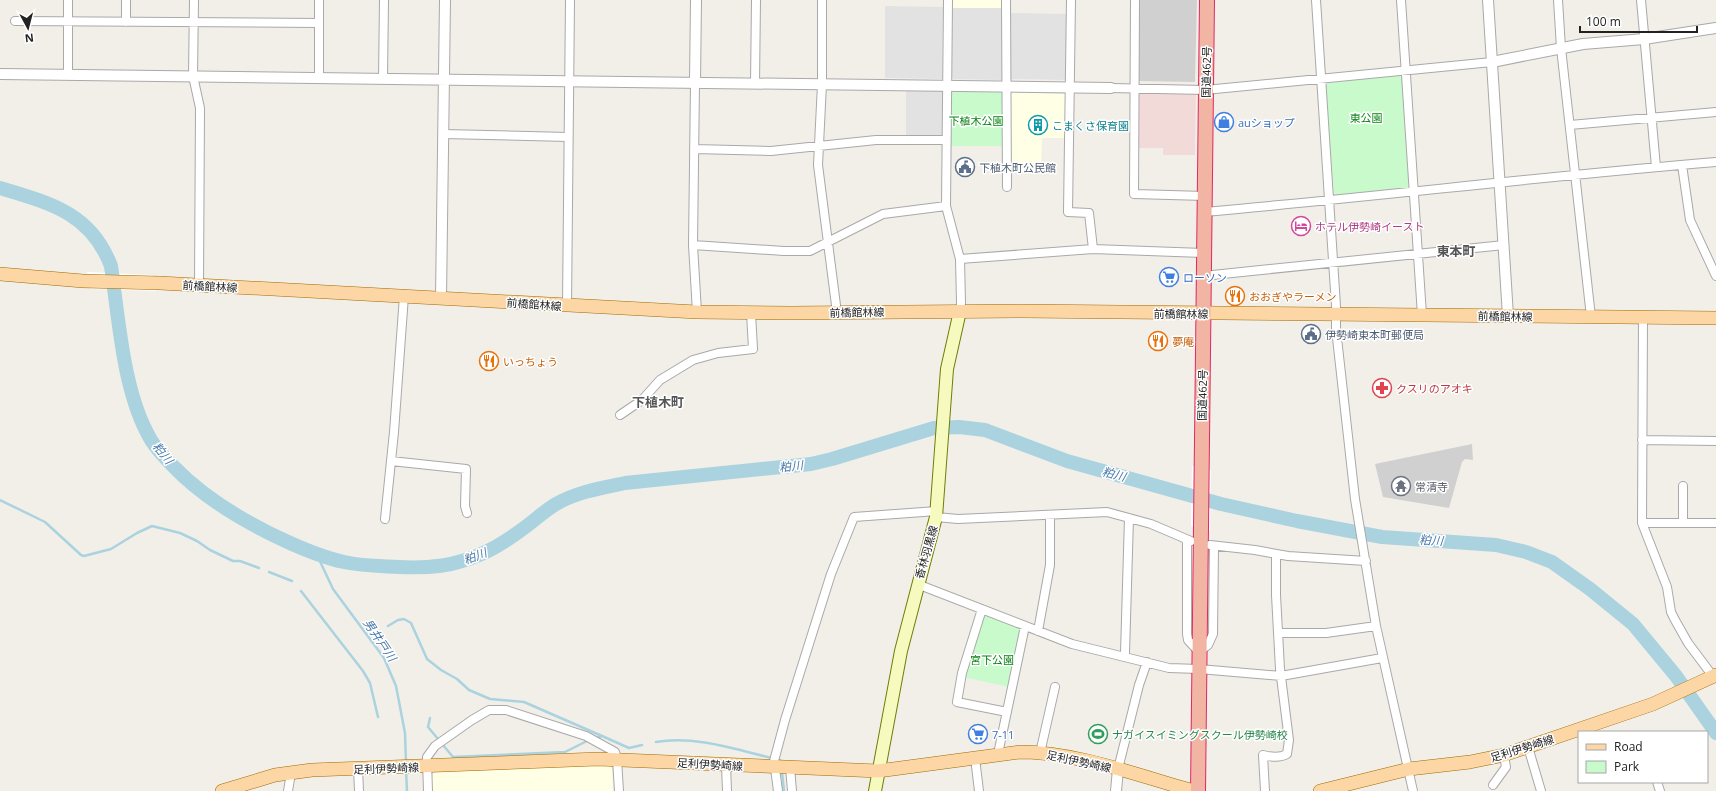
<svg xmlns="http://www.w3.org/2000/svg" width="1716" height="791" viewBox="0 0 1716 791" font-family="'Open Sans','Noto Sans JP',sans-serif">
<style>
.commercial{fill:#f2dad9}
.education{fill:#ffffe5}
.religious{fill:#d0d0d0}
.park{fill:#c8facc}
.parking{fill:#e2e2e2}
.pier{fill:#fff}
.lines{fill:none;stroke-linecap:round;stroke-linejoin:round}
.stream{stroke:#aad3df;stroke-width:2.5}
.river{stroke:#aad3df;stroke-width:14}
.minor-casing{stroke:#a9a9a9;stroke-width:10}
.tertiary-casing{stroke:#a9a9a9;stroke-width:12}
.secondary-casing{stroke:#707d05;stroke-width:14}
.primary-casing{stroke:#a06b00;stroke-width:14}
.trunk-casing{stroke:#dc2a67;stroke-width:16}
.minor{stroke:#fff;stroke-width:8}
.tertiary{stroke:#fff;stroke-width:10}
.secondary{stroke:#f7fabf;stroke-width:12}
.primary{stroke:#fcd6a4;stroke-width:13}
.trunk{stroke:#f2b4a3;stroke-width:14}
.labels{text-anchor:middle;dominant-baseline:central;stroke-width:3;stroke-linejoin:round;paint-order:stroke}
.street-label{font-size:11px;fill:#222;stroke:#fff}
.park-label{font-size:11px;fill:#0c8416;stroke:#fff}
.shop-label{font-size:11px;fill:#366cbe;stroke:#fff;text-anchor:start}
.culture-label{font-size:11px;fill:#0d838f;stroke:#fff;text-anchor:start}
.service-label{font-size:11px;fill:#4e5e75;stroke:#fff;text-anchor:start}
.hotel-label{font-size:11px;fill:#b23c85;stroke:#fff;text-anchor:start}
.food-label{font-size:11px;fill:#c56008;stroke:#fff;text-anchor:start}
.health-label{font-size:11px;fill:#be3a42;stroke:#fff;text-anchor:start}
.worship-label{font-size:11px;fill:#5b616d;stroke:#fff;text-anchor:start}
.leisure-label{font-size:11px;fill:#27864d;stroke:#fff;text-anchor:start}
.water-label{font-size:12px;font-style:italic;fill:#4a7aab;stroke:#fff}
.quarter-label{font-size:13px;font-weight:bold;fill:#555;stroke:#fff}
</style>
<rect width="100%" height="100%" fill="#f2efe9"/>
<path class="commercial" d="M 1140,92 L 1196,93 L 1195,155 L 1163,155 L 1163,148 L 1136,148 L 1136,95 Z"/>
<path class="education" d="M 951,0 L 1003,0 L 1003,8 L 951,8 Z
M 1010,92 L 1067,94 L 1066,138 L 1042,138 L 1041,172 L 1010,172 Z
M 609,765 L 612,768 L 613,791 L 432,791 L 432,775 L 435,772 Z"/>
<path class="religious" d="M 1138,0 L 1197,0 L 1195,82 L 1138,81 Z
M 1472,444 L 1473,460 L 1465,459 L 1462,462 L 1449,508 L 1383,497 L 1375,464 Z"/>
<path class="park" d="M 1398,75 L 1402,78 L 1410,184 L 1407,188 L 1338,195 L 1334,193 L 1324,87 L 1328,83 Z
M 952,91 L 1002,92 L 1003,146 L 949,146 L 951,93 Z
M 987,615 L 1017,627 L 1020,632 L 1009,687 L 963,677 L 983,617 Z"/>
<path class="parking" d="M 885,6 L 943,7 L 942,79 L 885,78 Z
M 951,8 L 1003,8 L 1003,80 L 953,79 L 952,77 Z
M 1009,13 L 1067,14 L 1067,80 L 1010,79 Z
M 906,89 L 944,89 L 944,136 L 906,136 Z"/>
<path class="pier" d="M 87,272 L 153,275 L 156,291 L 91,289 Z
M 1192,466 L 1211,470 L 1210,531 L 1191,526 Z"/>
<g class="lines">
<path class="stream" d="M 0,500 L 45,522 L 81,555 L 84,556 L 111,549 L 137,533 L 152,526 L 180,533 L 197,541 L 210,550 L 233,561 L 240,561 L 259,568
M 317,555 L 333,589 L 384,658 L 396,686 L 405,733 L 406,763
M 269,572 L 292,581
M 301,591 L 363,671 L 370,683 L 378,717
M 388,626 L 398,620 L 404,619 L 411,623 L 427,659 L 441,670 L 457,679 L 469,690 L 490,699 L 524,702 L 602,736
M 430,718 L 428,727 L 453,757 L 565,752 L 589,740
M 594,739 L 602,736 L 629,748 L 642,745
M 656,742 C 697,735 740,751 780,760 L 780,763
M 406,770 L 407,791
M 782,772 L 784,791"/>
<path class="river" d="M 0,188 C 50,203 91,213 111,266 C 119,320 123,393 151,440 C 157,450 166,459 174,467 C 207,501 248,524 290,543 C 308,551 325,558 344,562 C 362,566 380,566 398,567 C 419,568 441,568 462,561 C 487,554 507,541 528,525 C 537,518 546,510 556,504 C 577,492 601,488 625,483 L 811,464 L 832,459 L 934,428 L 959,427 L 985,430 L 1067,461 L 1221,504 L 1297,521 L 1382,537 L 1496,545 L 1526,552 L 1552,562 L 1590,589 L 1633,624 L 1676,676 L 1716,733"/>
<g class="minor-casing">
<path id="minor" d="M 194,0 L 193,76 L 200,108 L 199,285
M 822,0 L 822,84 L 818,165 L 837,313
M 948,0 L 946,206 L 960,259 L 961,303 L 960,311
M 1006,0 L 1007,187
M 1071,0 L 1068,212 L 1089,213 L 1093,249
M 1135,0 L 1134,194 L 1205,196
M 1316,0 L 1336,306 L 1336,329 L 1355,499 L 1376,626 L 1413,791
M 1401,0 L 1422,315
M 1558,0 L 1561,48 L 1591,317
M 1641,0 L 1656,167
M 15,21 L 319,23
M 126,22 L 126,0
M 68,75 L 68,0
M 319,77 L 319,0
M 383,78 L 384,0
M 695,83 L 693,245 L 697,312
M 755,84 L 756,0
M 1111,88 L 1205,90 L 1492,62
M 1570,125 L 1716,112
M 443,134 L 568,137
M 694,149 L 771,151 L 876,140 L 946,140
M 1682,165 L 1690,220 L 1716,276
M 1204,212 C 1375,197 1545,176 1716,162
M 693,245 L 784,251 L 810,251 L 883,214 L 946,206
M 960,259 L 1093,249 L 1203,253
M 1203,276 L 1504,245
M 567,306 L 570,0
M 1643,317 L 1642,523 L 1667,587 L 1671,612 L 1675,620 L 1688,643 L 1709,671 L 1712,677
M 620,415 L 642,400 L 660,380 L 693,360 L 718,353 L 753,349 L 751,313
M 1642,440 L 1716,441
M 391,461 L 466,469 L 465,506 L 467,513
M 936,517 L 958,519 L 1107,512 L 1151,524 L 1191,541
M 385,519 L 394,432 L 404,296
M 1642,523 L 1716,523
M 1683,523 L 1683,486
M 1187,540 L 1187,634 L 1188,640 L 1199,652 L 1208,645 L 1213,634 L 1214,546
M 1210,545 L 1255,550 L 1288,556 L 1366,561
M 917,584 L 1072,644 L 1169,668 L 1199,669 L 1281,676 L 1382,658
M 982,609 L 962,673 L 957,702 L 1007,712
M 1038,631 L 1050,565 L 1050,515
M 1278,633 L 1326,633 L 1376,626
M 1124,657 L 1125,653 L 1129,518
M 1528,747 L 1541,791
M 1040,753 L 1055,687
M 998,754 L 1025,626
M 975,758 L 979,791
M 726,765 L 727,791
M 790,767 L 792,791
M 358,768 L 359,791
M 1118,769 L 1139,685 L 1147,662
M 1657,782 L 1660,791
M 1493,785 L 1506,767 L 1504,755
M 288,791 L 291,773
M 428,791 L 427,761 L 427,757 L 435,746 L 472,720 L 489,710 L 506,710 L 586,736 L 615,752 L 617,759 L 619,791
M 778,791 L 774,761 L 785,720 L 831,574 L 854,517 L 937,511
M 1265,791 L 1263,755 C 1271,757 1280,758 1287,754 L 1289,740 L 1280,669 L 1276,595 L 1276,554"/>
</g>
<g class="tertiary-casing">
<path id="tertiary" d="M 1488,0 L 1508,316
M 1492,62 L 1583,44 L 1644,39 L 1716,28
M 0,74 L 1111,88
M 695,83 L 696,0
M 441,298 L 445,0
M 1116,791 L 1118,769"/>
</g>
<g class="secondary-casing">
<path id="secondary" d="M 875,791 L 901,651 L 936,517 L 947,369 L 960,311"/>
</g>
<g class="primary-casing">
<path id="primary" d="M 0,274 L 83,281 L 160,283 L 697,312 L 791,313 L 1022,311 L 1716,318
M 222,791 L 275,775 L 312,770 L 598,759 L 878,771 L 1020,752 C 1077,752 1139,776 1194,791
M 1320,791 L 1409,769 L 1470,762 L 1504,755 L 1653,704 L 1716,675"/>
</g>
<g class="trunk-casing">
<path id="trunk" d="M 1198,791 L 1207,0"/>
</g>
<use href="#minor" class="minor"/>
<use href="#tertiary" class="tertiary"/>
<use href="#secondary" class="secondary"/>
<use href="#primary" class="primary"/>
<use href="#trunk" class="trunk"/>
</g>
<defs>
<g id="shop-ring" transform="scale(1)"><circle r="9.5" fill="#fff" stroke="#3f7fe0" stroke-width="1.5"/><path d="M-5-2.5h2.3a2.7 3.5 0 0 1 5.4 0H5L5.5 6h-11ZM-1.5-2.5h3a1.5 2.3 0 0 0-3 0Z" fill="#3f7fe0"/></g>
<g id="building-ring" transform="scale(1)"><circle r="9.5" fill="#fff" stroke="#0f9aa8" stroke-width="1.5"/><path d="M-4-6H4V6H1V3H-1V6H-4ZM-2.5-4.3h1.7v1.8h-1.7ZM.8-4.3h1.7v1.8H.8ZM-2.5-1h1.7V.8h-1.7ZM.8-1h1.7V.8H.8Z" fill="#0f9aa8"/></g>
<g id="civic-ring" transform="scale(1)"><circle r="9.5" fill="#fff" stroke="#5c6f8a" stroke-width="1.5"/><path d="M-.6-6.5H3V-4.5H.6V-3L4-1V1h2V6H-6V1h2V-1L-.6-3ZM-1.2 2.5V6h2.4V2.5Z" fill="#5c6f8a"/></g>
<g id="hotel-ring" transform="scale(1)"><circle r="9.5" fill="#fff" stroke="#d1479c" stroke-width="1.5"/><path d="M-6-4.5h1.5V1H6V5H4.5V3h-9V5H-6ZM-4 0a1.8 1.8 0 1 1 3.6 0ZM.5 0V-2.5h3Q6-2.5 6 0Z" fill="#d1479c"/></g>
<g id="supermarket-ring" transform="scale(1)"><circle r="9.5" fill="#fff" stroke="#3f7fe0" stroke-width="1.5"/><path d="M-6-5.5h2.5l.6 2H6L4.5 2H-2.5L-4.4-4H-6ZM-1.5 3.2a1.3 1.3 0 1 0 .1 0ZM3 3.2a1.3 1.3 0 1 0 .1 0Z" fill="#3f7fe0"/></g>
<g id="restaurant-ring" transform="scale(1)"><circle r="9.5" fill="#fff" stroke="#e8710a" stroke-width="1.5"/><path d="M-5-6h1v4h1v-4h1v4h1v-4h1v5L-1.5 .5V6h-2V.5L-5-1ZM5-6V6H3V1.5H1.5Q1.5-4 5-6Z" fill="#e8710a"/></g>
<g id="pharmacy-ring" transform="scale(1)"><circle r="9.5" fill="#fff" stroke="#e0444e" stroke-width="1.5"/><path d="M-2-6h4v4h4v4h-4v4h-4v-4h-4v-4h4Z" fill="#e0444e"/></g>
<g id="temple-ring" transform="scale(1)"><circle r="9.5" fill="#fff" stroke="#6b7280" stroke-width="1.5"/><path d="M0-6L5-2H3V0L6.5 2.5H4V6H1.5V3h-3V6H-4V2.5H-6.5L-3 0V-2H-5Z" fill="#6b7280"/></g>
<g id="stadium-ring" transform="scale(1)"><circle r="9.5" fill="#fff" stroke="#2e9e5b" stroke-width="1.5"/><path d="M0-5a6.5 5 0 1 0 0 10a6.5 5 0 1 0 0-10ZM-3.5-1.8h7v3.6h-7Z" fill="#2e9e5b"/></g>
</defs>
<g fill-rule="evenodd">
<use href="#shop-ring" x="1224" y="122"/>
<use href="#building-ring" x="1038" y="125"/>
<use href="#civic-ring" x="965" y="167"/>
<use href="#hotel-ring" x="1301" y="226"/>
<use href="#supermarket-ring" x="1169" y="277"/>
<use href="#restaurant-ring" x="1235" y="296"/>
<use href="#civic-ring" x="1311" y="334"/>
<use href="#restaurant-ring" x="1158" y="341"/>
<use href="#restaurant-ring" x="489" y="361"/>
<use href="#pharmacy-ring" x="1382" y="388"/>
<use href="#temple-ring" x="1401" y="486"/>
<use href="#supermarket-ring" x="978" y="734"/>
<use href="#stadium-ring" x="1098" y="734"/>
</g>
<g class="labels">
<g class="street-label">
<text transform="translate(1206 72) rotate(-89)">国道462号</text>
<text transform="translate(210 286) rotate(3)">前橋館林線</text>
<text transform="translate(534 304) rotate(4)">前橋館林線</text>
<text transform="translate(857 312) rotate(-1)">前橋館林線</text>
<text x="1181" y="313">前橋館林線</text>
<text transform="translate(1505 316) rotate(1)">前橋館林線</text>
<text transform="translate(1202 395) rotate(-89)">国道462号</text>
<text transform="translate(926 552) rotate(-74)">香林羽黒線</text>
<text transform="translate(1522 748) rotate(-17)">足利伊勢崎線</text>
<text transform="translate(1079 761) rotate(12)">足利伊勢崎線</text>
<text transform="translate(710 764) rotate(3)">足利伊勢崎線</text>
<text transform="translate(386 768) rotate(-2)">足利伊勢崎線</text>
</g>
<g class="park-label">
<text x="1366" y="117">東公園</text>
<text x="976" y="120">下植木公園</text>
<text x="992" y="659">宮下公園</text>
</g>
<g class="shop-label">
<text x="1238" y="122">auショップ</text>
<text x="1183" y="277">ローソン</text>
<text x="992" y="734">7-11</text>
</g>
<g class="culture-label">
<text x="1052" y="125">こまくさ保育園</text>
</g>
<g class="service-label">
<text x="979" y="167">下植木町公民館</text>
<text x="1325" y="334">伊勢崎東本町郵便局</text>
</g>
<g class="hotel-label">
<text x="1315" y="226">ホテル伊勢崎イースト</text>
</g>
<g class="food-label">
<text x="1249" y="296">おおぎやラーメン</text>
<text x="1172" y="341">夢庵</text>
<text x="503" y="361">いっちょう</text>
</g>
<g class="health-label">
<text x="1396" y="388">クスリのアオキ</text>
</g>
<g class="worship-label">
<text x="1415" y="486">常清寺</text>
</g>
<g class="leisure-label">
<text x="1112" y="734">ナガイスイミングスクール伊勢崎校</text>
</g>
<g class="water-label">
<text transform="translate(163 453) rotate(51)">粕川</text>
<text transform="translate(791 466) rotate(-6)">粕川</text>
<text transform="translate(1114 474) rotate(15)">粕川</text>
<text transform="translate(1431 540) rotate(4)">粕川</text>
<text transform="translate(475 556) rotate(-21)">粕川</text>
<text transform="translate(380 640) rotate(56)">男井戸川</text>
</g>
<g class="quarter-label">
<text x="1456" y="251">東本町</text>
<text x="658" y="402">下植木町</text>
</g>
</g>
<rect x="1578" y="731" width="130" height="52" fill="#ffffff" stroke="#a7a7a7"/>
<rect x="1586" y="744" width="20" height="6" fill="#fcd6a4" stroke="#a7a7a7"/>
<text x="1614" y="751" font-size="12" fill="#222222">Road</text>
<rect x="1586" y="761" width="20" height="12" fill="#c8facc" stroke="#a7a7a7"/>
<text x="1614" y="771" font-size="12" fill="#222222">Park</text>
<g transform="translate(28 28) rotate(173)" stroke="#ffffff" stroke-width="3" paint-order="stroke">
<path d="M0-3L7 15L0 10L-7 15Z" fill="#222222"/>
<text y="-6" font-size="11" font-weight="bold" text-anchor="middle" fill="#222222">N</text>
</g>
<path d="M1580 26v6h117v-6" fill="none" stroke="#222222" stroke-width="2"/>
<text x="1586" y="26" font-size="12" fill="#222222" stroke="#ffffff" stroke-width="3" paint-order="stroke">100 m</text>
</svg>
